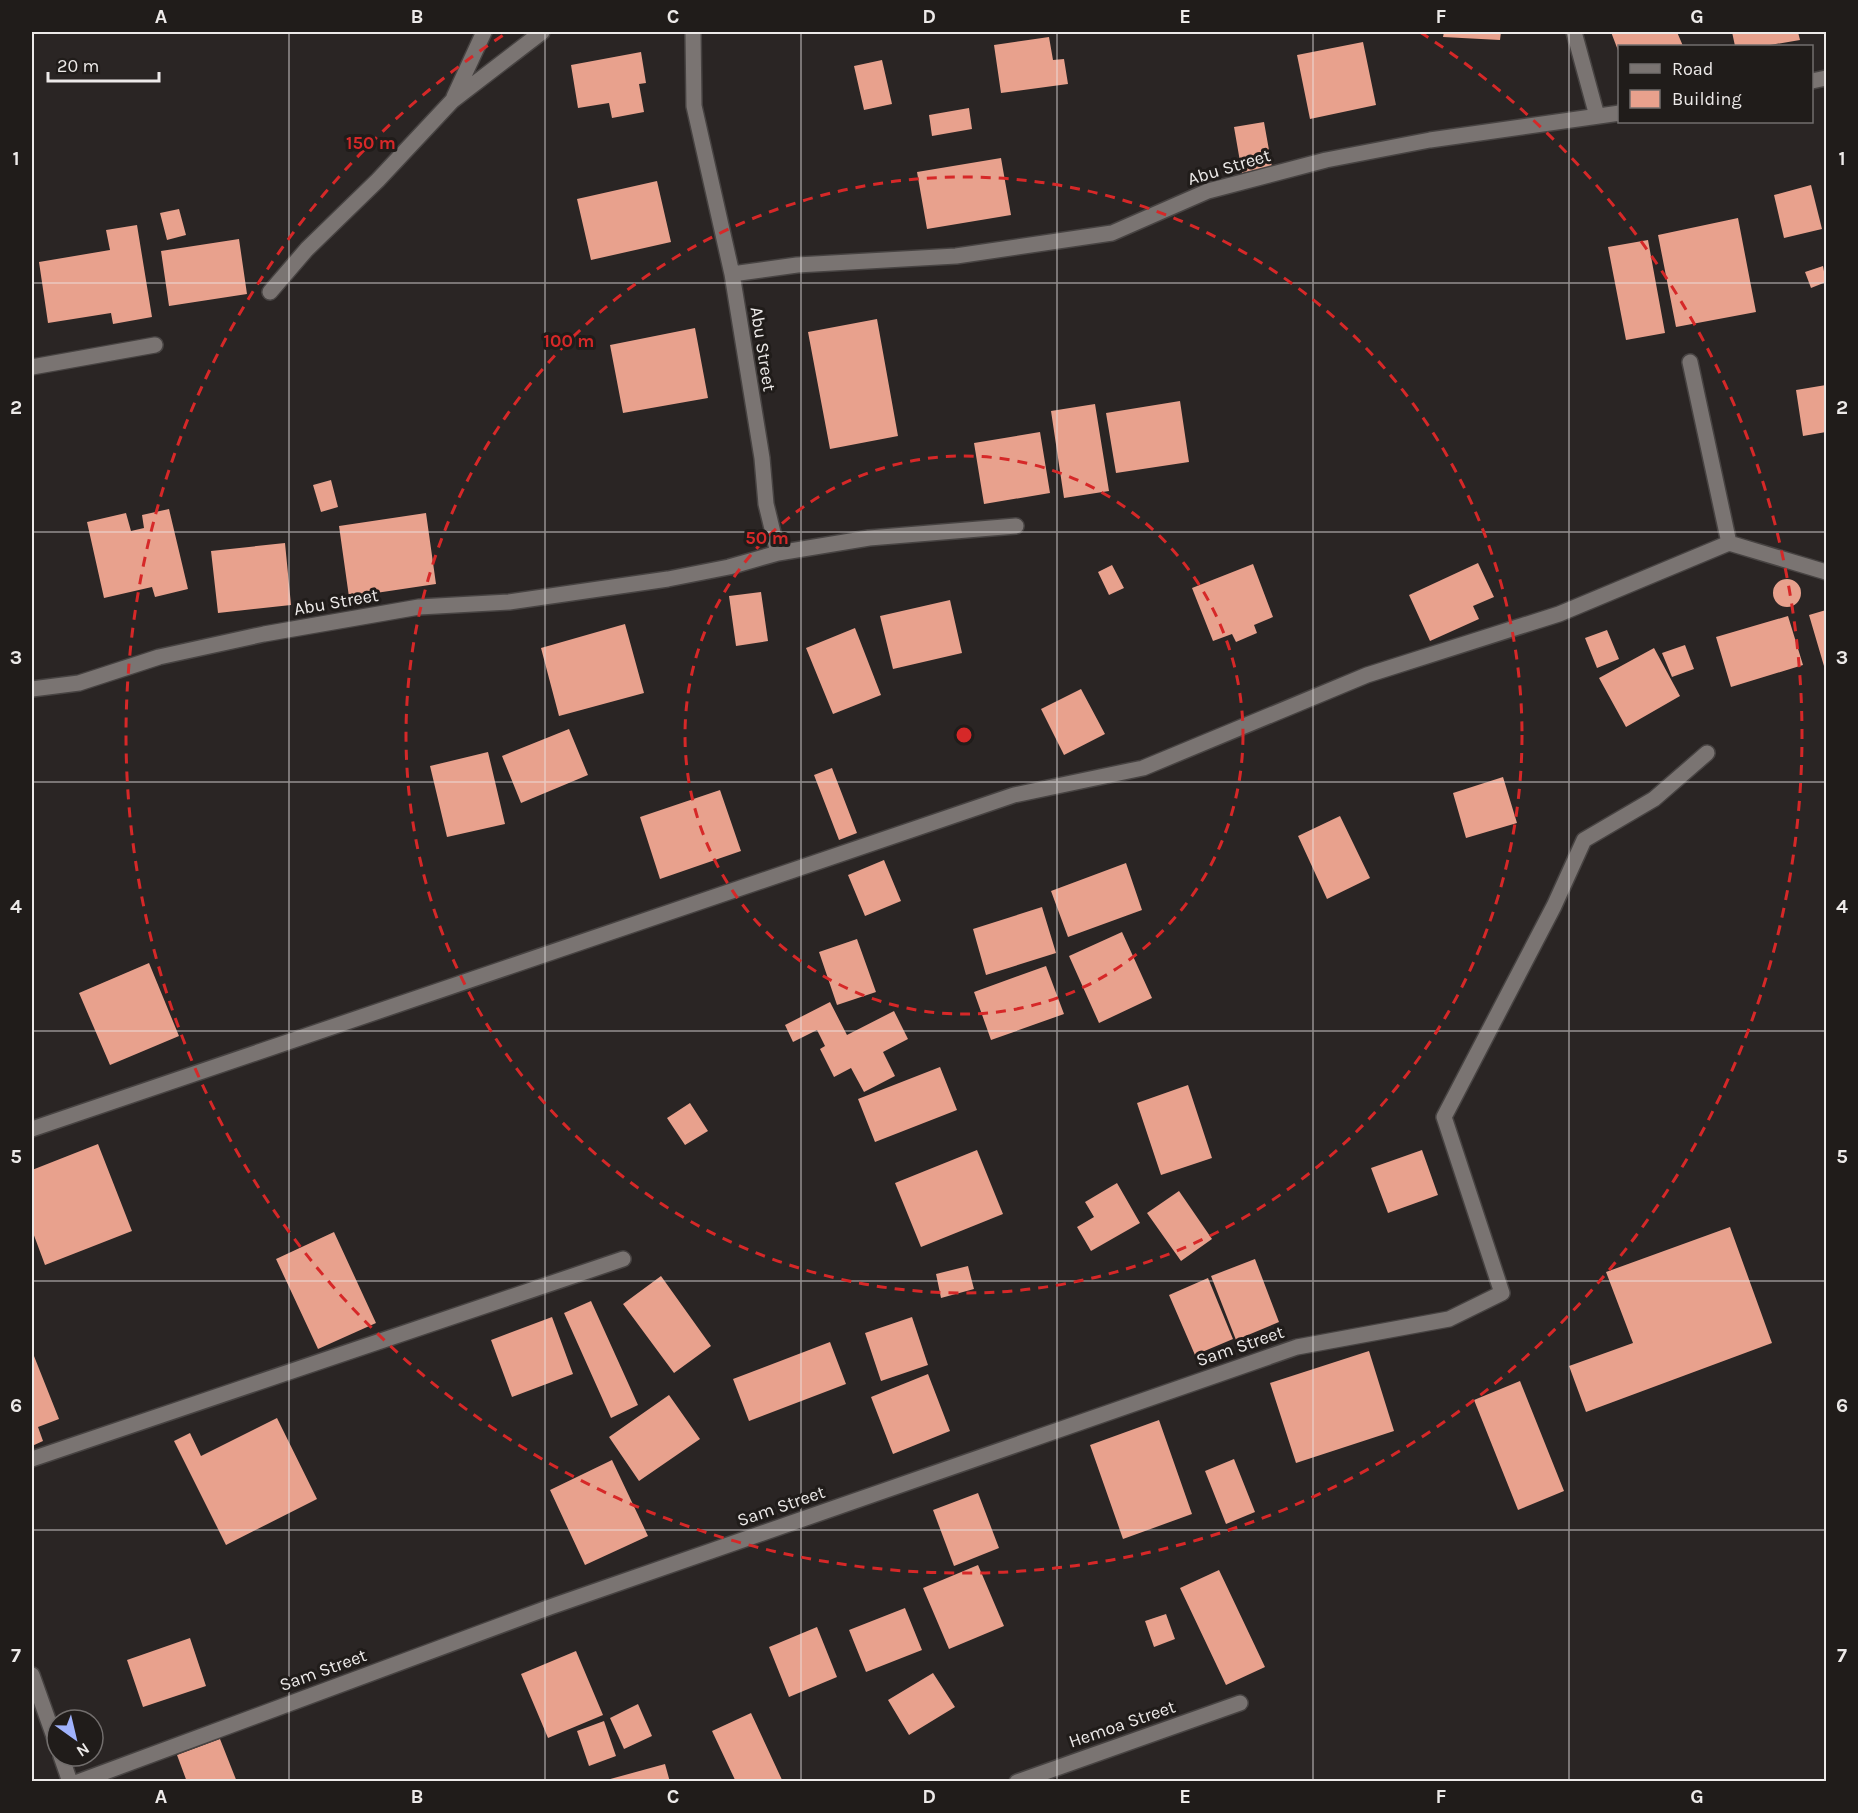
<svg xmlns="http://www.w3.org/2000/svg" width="1858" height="1813" viewBox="0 0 1858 1813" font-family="Karla,sans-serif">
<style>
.building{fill:#e8a18d}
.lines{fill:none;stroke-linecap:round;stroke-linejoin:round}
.minor-casing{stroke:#474342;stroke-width:18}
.minor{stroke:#7a7472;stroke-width:15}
.grid{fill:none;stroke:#edeae9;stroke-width:1.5;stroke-opacity:0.55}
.ring{fill:none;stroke:#d62828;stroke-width:3;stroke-dasharray:10 8}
.labels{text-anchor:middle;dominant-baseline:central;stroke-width:6;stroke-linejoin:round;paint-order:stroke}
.street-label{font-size:18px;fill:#edeae9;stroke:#201c1a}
.centre{fill:#d62828;stroke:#201c1a;stroke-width:3}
.ring-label{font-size:18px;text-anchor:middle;font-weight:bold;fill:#d62828;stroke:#201c1a;stroke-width:6;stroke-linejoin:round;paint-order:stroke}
.neatline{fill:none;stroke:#edeae9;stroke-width:2}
.grid-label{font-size:20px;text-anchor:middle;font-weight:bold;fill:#edeae9}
</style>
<rect width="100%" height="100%" fill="#2a2524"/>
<path class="building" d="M 1444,32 L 1501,32 L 1500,40 L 1443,37 Z
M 1611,32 L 1677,32 L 1683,46 L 1620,46 L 1619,53 Z
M 1732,32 L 1798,32 L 1800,40 L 1764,46 L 1735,46 Z
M 1049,37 L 1053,60 L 1064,59 L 1068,84 L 1001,93 L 994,45 Z
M 1363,42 L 1376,105 L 1310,119 L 1297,55 Z
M 641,52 L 646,83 L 639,84 L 644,112 L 612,118 L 609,103 L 578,108 L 571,65 Z
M 882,60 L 892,104 L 864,110 L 854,66 Z
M 969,108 L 972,129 L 932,136 L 929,115 Z
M 1264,122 L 1272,167 L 1242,173 L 1234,127 Z
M 1001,158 L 1011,215 L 927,229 L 917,172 Z
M 657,181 L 671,242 L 591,260 L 577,199 Z
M 1811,185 L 1822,229 L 1784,238 L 1774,195 Z
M 179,209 L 186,235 L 167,240 L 160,213 Z
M 1738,218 L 1756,312 L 1676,327 L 1658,235 Z
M 137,225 L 152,317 L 113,324 L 111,313 L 48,323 L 39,262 L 110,250 L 106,230 Z
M 239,239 L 247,294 L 169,306 L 161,251 Z
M 1648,240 L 1665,333 L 1626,340 L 1608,247 Z
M 1823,266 L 1826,282 L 1811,288 L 1805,272 Z
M 877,319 L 898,436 L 830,449 L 808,332 Z
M 695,328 L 708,398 L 623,413 L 610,345 Z
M 1826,385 L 1826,432 L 1803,436 L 1796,390 Z
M 1180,401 L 1189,462 L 1116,473 L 1106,413 Z
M 1095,404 L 1109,491 L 1064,498 L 1051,411 Z
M 1040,432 L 1050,493 L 984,504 L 974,443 Z
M 331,480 L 338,507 L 321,512 L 313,485 Z
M 169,509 L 188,589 L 155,597 L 152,587 L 104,598 L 87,522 L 126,513 L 131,531 L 144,528 L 142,515 Z
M 426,513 L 436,584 L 349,597 L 339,526 Z
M 285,543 L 291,605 L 218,613 L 211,551 Z
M 1478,563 L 1494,597 L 1473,606 L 1479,619 L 1430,641 L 1409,595 Z
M 1253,564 L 1273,617 L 1254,625 L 1257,633 L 1236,642 L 1232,634 L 1213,641 L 1192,588 Z
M 1112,565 L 1124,588 L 1109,595 L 1098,572 Z
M1773 593a14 14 0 1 1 28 0a14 14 0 1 1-28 0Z
M 761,592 L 768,641 L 736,646 L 729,596 Z
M 950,600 L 962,653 L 893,669 L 880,616 Z
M 1826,610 L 1826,665 L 1824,666 L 1809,615 Z
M 1788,616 L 1803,665 L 1731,687 L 1716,637 Z
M 625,624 L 644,693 L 559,716 L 541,648 Z
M 855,628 L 881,695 L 833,714 L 806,648 Z
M 1607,630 L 1619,659 L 1597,668 L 1585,638 Z
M 1685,645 L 1694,669 L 1672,677 L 1662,653 Z
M 1654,648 L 1680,696 L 1626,727 L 1599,678 Z
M 1081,689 L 1105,734 L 1064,755 L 1041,709 Z
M 569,729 L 588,775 L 521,803 L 502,756 Z
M 488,752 L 505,824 L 447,837 L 430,766 Z
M 832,768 L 857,833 L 839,840 L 814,775 Z
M 1503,777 L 1517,823 L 1466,838 L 1453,793 Z
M 720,790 L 741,851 L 660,879 L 640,817 Z
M 1340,816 L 1370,878 L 1327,899 L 1298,836 Z
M 884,860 L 901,901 L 865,916 L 848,875 Z
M 1126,863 L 1142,910 L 1068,937 L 1051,891 Z
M 1042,907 L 1056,953 L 986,975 L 973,929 Z
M 1122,932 L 1152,998 L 1099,1023 L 1069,956 Z
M 857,939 L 876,992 L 837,1005 L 819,952 Z
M 149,963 L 179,1036 L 110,1065 L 79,993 Z
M 1046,966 L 1064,1014 L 991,1040 L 974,992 Z
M 830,1002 L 847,1035 L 894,1011 L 908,1039 L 883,1052 L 895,1076 L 864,1092 L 851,1068 L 834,1077 L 820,1049 L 825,1046 L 817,1030 L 793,1042 L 785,1025 Z
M 940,1067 L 957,1110 L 875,1142 L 858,1099 Z
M 1188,1085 L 1212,1158 L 1161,1175 L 1137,1103 Z
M 690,1103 L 708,1131 L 685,1145 L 667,1118 Z
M 98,1144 L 132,1231 L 45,1265 L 32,1230 L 32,1170 Z
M 977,1150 L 1003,1214 L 921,1247 L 895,1183 Z
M 1422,1150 L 1438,1195 L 1388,1213 L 1371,1168 Z
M 1117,1183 L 1140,1223 L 1091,1251 L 1077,1227 L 1094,1217 L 1085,1202 Z
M 1179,1191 L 1212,1239 L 1181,1261 L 1147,1213 Z
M 1730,1227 L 1772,1343 L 1586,1412 L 1569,1366 L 1633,1343 L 1606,1272 Z
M 334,1232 L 376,1323 L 318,1349 L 276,1259 Z
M 1255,1259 L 1279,1322 L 1236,1340 L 1211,1276 Z
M 968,1266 L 974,1289 L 941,1298 L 936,1274 Z
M 661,1276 L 711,1346 L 674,1373 L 623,1304 Z
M 1208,1278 L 1233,1339 L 1195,1355 L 1169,1295 Z
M 591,1301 L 638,1405 L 611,1418 L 564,1313 Z
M 552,1317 L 573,1374 L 512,1397 L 491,1340 Z
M 912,1317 L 928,1365 L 881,1381 L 865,1333 Z
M 830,1342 L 846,1384 L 749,1421 L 733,1379 Z
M 32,1351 L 59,1419 L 38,1427 L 43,1441 L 32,1446 Z
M 1369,1351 L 1394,1431 L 1296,1463 L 1270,1383 Z
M 928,1374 L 950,1431 L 893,1454 L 871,1397 Z
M 1520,1381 L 1564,1491 L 1518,1510 L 1474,1400 Z
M 669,1395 L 700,1439 L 639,1481 L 609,1437 Z
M 277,1418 L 317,1499 L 226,1545 L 174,1441 L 190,1433 L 201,1456 Z
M 1159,1420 L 1192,1514 L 1123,1539 L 1090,1445 Z
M 1234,1459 L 1255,1512 L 1226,1524 L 1205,1471 Z
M 612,1460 L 648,1536 L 585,1565 L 550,1490 Z
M 978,1493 L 999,1548 L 954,1566 L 933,1510 Z
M 978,1565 L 1004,1626 L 949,1649 L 923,1588 Z
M 1219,1570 L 1265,1667 L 1226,1685 L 1180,1588 Z
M 905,1608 L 922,1650 L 866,1672 L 849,1630 Z
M 1166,1614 L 1175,1639 L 1154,1647 L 1145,1621 Z
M 817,1627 L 837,1677 L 789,1697 L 769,1647 Z
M 190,1638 L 206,1686 L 143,1707 L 127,1660 Z
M 576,1651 L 603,1715 L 548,1738 L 521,1674 Z
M 933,1673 L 955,1707 L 909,1735 L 888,1700 Z
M 638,1704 L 652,1736 L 624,1749 L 610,1718 Z
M 751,1713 L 783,1782 L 736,1782 L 712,1731 Z
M 604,1721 L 616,1756 L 589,1766 L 577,1731 Z
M 220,1739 L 237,1782 L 187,1782 L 177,1755 Z
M 665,1764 L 670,1782 L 603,1782 L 603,1781 Z"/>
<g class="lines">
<g class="minor-casing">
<path id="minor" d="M 1574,32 L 1597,116
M 1812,81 L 1826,78
M 454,97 L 484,32
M 732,274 L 797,265 L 956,256 L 1112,233 L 1208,191 L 1326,160 L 1430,140 L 1620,113
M 270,292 L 307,249 L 378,180 L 452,101 L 542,32
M 1690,362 L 1729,543 L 1826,572
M 32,367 L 155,345
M 778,553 L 869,538 L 1016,526
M 32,689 L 79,683 L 159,657 L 264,634 L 419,607 L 509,602 L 668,579 L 729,567 L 778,553 L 766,504 L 762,458 L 732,274 L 694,106 L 693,32
M 32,1129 L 1014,795 L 1143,768 L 1367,675 L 1559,614 L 1729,543
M 32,1459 L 623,1259
M 32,1675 L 57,1745
M 61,1756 L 70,1782
M 78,1782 L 550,1607 L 1297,1347 L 1449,1319 L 1502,1293 L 1444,1117 L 1554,906 L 1584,840 L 1654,799 L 1707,753
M 1017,1782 L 1240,1703"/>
</g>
<use href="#minor" class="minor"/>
</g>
<path class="grid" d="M 289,32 L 289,1782M 545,32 L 545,1782M 801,32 L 801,1782M 1057,32 L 1057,1782M 1313,32 L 1313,1782M 1569,32 L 1569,1782M 32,283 L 1826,283M 32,532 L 1826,532M 32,782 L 1826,782M 32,1031 L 1826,1031M 32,1281 L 1826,1281M 32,1530 L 1826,1530"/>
<g class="ring">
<circle cx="964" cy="735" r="279"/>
<circle cx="964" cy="735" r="558"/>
<path d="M1420 32A838 838 0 1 1 508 32"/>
</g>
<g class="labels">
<g class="street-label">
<text transform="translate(1229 167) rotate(-17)">Abu Street</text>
<text transform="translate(763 349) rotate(81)">Abu Street</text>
<text transform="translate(336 602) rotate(-10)">Abu Street</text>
<text transform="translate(1240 1346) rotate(-19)">Sam Street</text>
<text transform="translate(781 1506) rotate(-19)">Sam Street</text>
<text transform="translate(323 1670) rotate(-20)">Sam Street</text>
<text transform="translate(1122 1724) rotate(-19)">Hemoa Street</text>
</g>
</g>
<circle cx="964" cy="735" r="9" class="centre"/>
<g class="ring-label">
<text x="371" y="149">150 m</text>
<text x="569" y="347">100 m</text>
<text x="767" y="544">50 m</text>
</g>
<rect width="1858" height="1813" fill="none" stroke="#201c1a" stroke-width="66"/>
<rect x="1618" y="45" width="195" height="78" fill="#201c1a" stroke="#726e6d" stroke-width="1.5"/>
<rect x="1630" y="64" width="30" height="9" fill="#7a7472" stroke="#726e6d" stroke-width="1.5"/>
<text x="1672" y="75" font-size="18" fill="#edeae9">Road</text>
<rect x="1630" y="90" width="30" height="18" fill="#e8a18d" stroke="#726e6d" stroke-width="1.5"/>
<text x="1672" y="105" font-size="18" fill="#edeae9">Building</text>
<g transform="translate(75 1738) rotate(146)"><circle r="28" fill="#201c1a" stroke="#726e6d" stroke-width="1.5"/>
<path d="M0-4.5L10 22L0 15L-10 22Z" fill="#a0b3fd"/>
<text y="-9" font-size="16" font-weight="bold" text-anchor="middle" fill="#edeae9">N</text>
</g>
<path d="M48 72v9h111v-9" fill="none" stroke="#edeae9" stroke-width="3"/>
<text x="57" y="72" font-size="18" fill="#edeae9" stroke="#201c1a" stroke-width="4.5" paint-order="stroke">20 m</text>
<rect x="33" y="33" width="1792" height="1747" class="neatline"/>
<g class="grid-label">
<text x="161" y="23">A</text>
<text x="417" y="23">B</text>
<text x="673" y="23">C</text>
<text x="929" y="23">D</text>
<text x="1185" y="23">E</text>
<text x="1441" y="23">F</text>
<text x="1697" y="23">G</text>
<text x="16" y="165">1</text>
<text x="1842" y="165">1</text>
<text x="16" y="414">2</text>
<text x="1842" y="414">2</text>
<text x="16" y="664">3</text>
<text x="1842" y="664">3</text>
<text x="16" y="913">4</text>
<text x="1842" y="913">4</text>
<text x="16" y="1163">5</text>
<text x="1842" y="1163">5</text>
<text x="16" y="1412">6</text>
<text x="1842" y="1412">6</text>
<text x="16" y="1662">7</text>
<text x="1842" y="1662">7</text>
<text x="161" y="1803">A</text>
<text x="417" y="1803">B</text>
<text x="673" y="1803">C</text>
<text x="929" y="1803">D</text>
<text x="1185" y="1803">E</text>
<text x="1441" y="1803">F</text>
<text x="1697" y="1803">G</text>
</g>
</svg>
